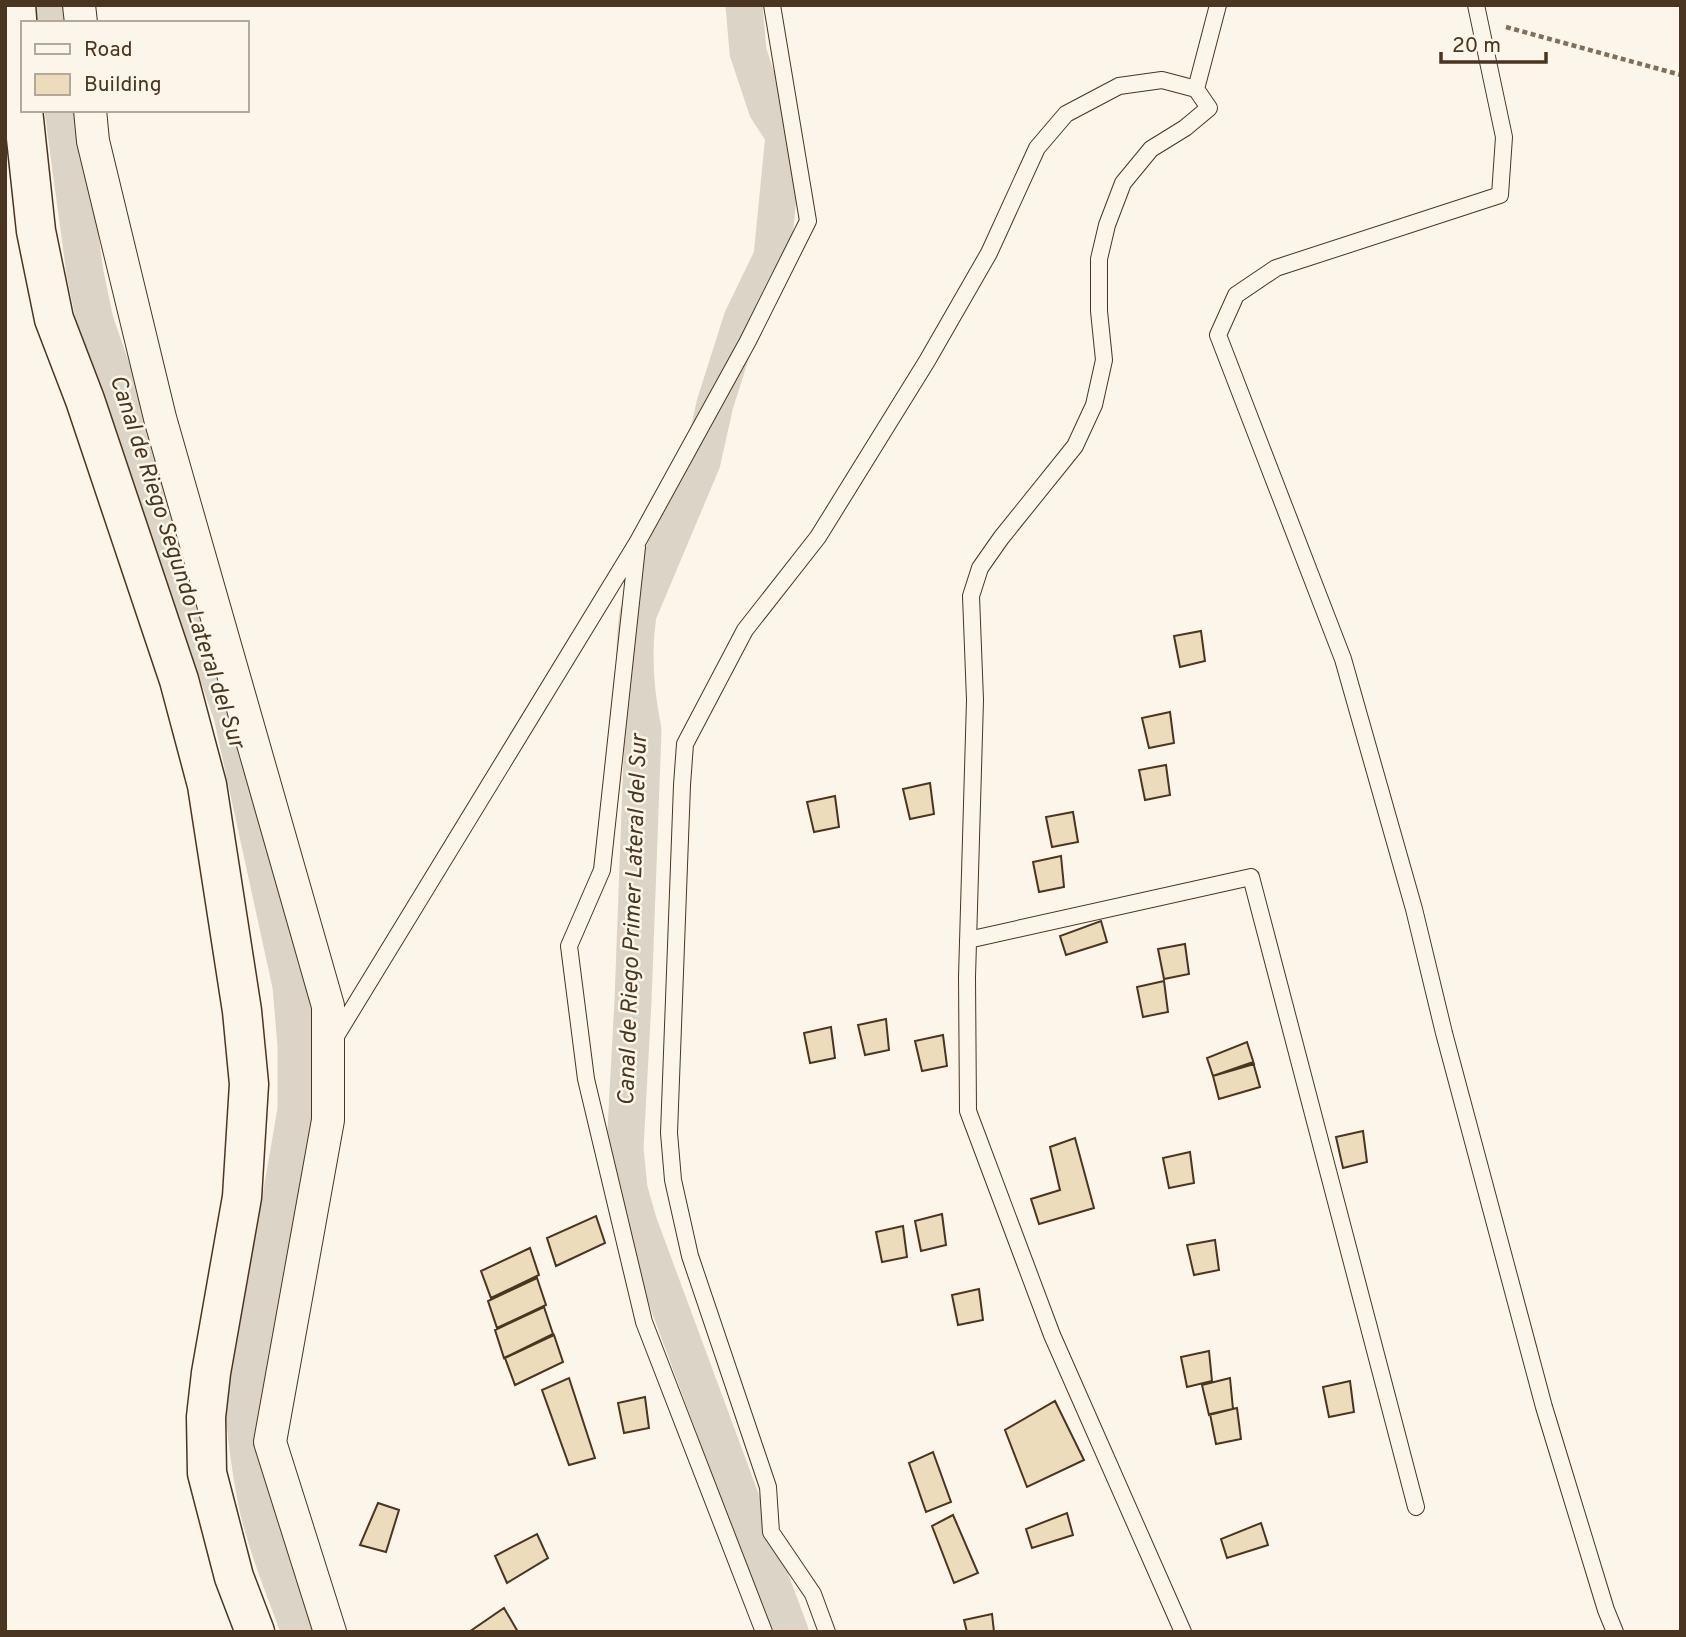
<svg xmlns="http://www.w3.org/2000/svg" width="1686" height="1637" viewBox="0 0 1686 1637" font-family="Overpass,sans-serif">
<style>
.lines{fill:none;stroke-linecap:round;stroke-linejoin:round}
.canal{stroke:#dcd4c6;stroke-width:37}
.building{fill:#ecdcbc;stroke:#4a3520;stroke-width:2}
.service-casing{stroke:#4a3520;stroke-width:18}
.minor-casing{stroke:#4a3520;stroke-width:34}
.tertiary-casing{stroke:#4a3520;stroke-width:41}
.path{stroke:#7f6f5c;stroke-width:4.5;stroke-dasharray:5 3.5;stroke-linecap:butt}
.service{stroke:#fbf6e9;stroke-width:16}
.minor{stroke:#fbf6e9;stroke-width:32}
.tertiary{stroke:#fbf6e9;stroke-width:38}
.labels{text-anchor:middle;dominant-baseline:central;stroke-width:5;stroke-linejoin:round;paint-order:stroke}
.water-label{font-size:23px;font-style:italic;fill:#4a3520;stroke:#fbf6e9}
</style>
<rect width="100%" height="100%" fill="#fbf6e9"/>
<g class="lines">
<path class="canal" d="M 49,5 L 52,23
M 744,5 L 748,52 L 767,109 L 784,135 L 772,257 L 742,319 L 715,404 L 702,462 L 638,614 C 632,654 635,691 643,730 L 633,1001 L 625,1148 L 629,1189 L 639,1224 L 790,1632
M 63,110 L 85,273 L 95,321 L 232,715 L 291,986 L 296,1046 L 296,1110 L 244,1411 C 247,1444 251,1476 258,1508 C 268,1550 285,1591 300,1632"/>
</g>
<path class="building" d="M 1201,631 L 1205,661 L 1180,667 L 1174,636 Z
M 1170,712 L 1174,743 L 1149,748 L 1142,718 Z
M 1166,765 L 1170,795 L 1145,800 L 1139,770 Z
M 930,783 L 934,814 L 910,819 L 903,789 Z
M 835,796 L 839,827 L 814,832 L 807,802 Z
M 1073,812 L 1078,842 L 1052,847 L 1046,817 Z
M 1061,856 L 1064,887 L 1039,892 L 1033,862 Z
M 1101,921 L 1107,942 L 1066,955 L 1060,936 Z
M 1185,944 L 1189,974 L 1164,979 L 1158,949 Z
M 1164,981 L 1168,1012 L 1143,1017 L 1137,987 Z
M 886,1019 L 889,1050 L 865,1055 L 858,1025 Z
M 831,1027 L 835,1058 L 810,1063 L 804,1033 Z
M 943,1035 L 947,1066 L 922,1071 L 915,1041 Z
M 1247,1042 L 1254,1064 L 1213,1076 L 1207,1058 Z
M 1253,1062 L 1260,1087 L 1219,1099 L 1213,1076 Z
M 1363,1131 L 1367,1162 L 1343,1168 L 1336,1137 Z
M 1075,1138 L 1094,1208 L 1039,1224 L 1031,1199 L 1060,1190 L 1050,1147 Z
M 1190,1152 L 1194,1183 L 1169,1188 L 1163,1158 Z
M 942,1214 L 946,1245 L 921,1251 L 915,1221 Z
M 596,1216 L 605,1243 L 556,1266 L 547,1238 Z
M 903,1226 L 907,1257 L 882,1262 L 876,1232 Z
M 1215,1240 L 1219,1270 L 1194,1275 L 1187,1245 Z
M 530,1248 L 539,1275 L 491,1298 L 481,1271 Z
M 537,1278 L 546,1305 L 497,1328 L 488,1301 Z
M 979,1289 L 983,1320 L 958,1325 L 952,1295 Z
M 544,1307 L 553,1334 L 504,1358 L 495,1330 Z
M 554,1335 L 563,1362 L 515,1385 L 505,1358 Z
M 1209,1351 L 1212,1381 L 1187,1387 L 1181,1357 Z
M 569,1378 L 595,1458 L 569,1465 L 542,1390 Z
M 1230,1378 L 1233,1409 L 1209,1415 L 1202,1385 Z
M 1350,1381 L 1354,1412 L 1329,1417 L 1323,1387 Z
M 645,1397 L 649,1428 L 624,1433 L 618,1403 Z
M 1055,1401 L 1084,1460 L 1027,1487 L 1005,1430 Z
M 1237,1408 L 1241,1439 L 1216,1444 L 1210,1414 Z
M 933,1452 L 951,1502 L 926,1512 L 909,1463 Z
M 378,1503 L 399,1510 L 386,1552 L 360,1545 Z
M 1067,1513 L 1073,1535 L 1032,1548 L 1026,1529 Z
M 953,1515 L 978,1573 L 954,1583 L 932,1526 Z
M 1261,1523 L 1268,1545 L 1227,1558 L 1221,1539 Z
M 537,1534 L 548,1558 L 507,1583 L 495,1556 Z
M 504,1608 L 518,1632 L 469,1632 Z
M 992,1614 L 994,1632 L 967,1632 L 964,1620 Z"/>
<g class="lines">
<g class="service-casing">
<path id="service" d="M 1476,5 L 1504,137 L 1500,195 L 1276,268 L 1236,295 L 1218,335 L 1343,659 L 1414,909 L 1444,1033 L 1544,1407 L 1606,1610 L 1615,1632
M 1196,89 L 1218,5
M 637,547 L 602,870 L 569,946 L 586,1079 L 644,1322 L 764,1632
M 968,940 L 1251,877 L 1416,1507
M 333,1041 L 637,543 L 748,341 L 808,221 L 772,5
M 827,1632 L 813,1594 L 771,1532 L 768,1487 L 690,1256 L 673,1180 L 669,1133 L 682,785 L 685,744 L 745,630 L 818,537 L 927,361 L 989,253 L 1037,148 L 1066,114 L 1119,86 L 1162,80 L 1196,89 L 1209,108 L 1185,128 L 1151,149 L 1123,183 L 1107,225 L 1099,259 L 1099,311 L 1104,360 L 1094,405 L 1075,446 L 1001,538 L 980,568 L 971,596 L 975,700 L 967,977 L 968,1111 L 1052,1335 L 1183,1632"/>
</g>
<g class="minor-casing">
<path id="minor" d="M 79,5 L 81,23
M 90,110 L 93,141 L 160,418 L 328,1006 L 328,1120 L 270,1442 L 330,1632"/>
</g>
<g class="tertiary-casing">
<path id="tertiary" d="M 16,5 L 23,101
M 23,110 L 36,231 L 54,319 L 85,400 L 179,680 L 207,785 L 242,1011 L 249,1084 L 242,1197 L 211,1373 L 206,1417 L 207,1473 L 234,1577 L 255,1632"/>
</g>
<path class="path" d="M 1506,27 L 1681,75"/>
<use href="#service" class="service"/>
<use href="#minor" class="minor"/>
<use href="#tertiary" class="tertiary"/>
</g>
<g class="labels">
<g class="water-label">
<text transform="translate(176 562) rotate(72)">Canal de Riego Segundo Lateral del Sur</text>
<text transform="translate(634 920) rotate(-88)">Canal de Riego Primer Lateral del Sur</text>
</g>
</g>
<rect width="1686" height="1637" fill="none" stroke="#4a3520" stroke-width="14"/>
<rect x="21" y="21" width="228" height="91" fill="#fbf6e9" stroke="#b4a999" stroke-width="2"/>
<rect x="35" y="44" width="35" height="10" fill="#fbf6e9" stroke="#b4a999" stroke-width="2"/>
<text x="84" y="56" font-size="21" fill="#4a3520">Road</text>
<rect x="35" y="74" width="35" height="21" fill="#ecdcbc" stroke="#b4a999" stroke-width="2"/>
<text x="84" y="91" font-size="21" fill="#4a3520">Building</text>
<path d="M1441 52v10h105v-10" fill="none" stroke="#4a3520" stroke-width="3.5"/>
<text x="1452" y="52" font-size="21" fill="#4a3520" stroke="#fbf6e9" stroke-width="5" paint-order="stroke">20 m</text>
</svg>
